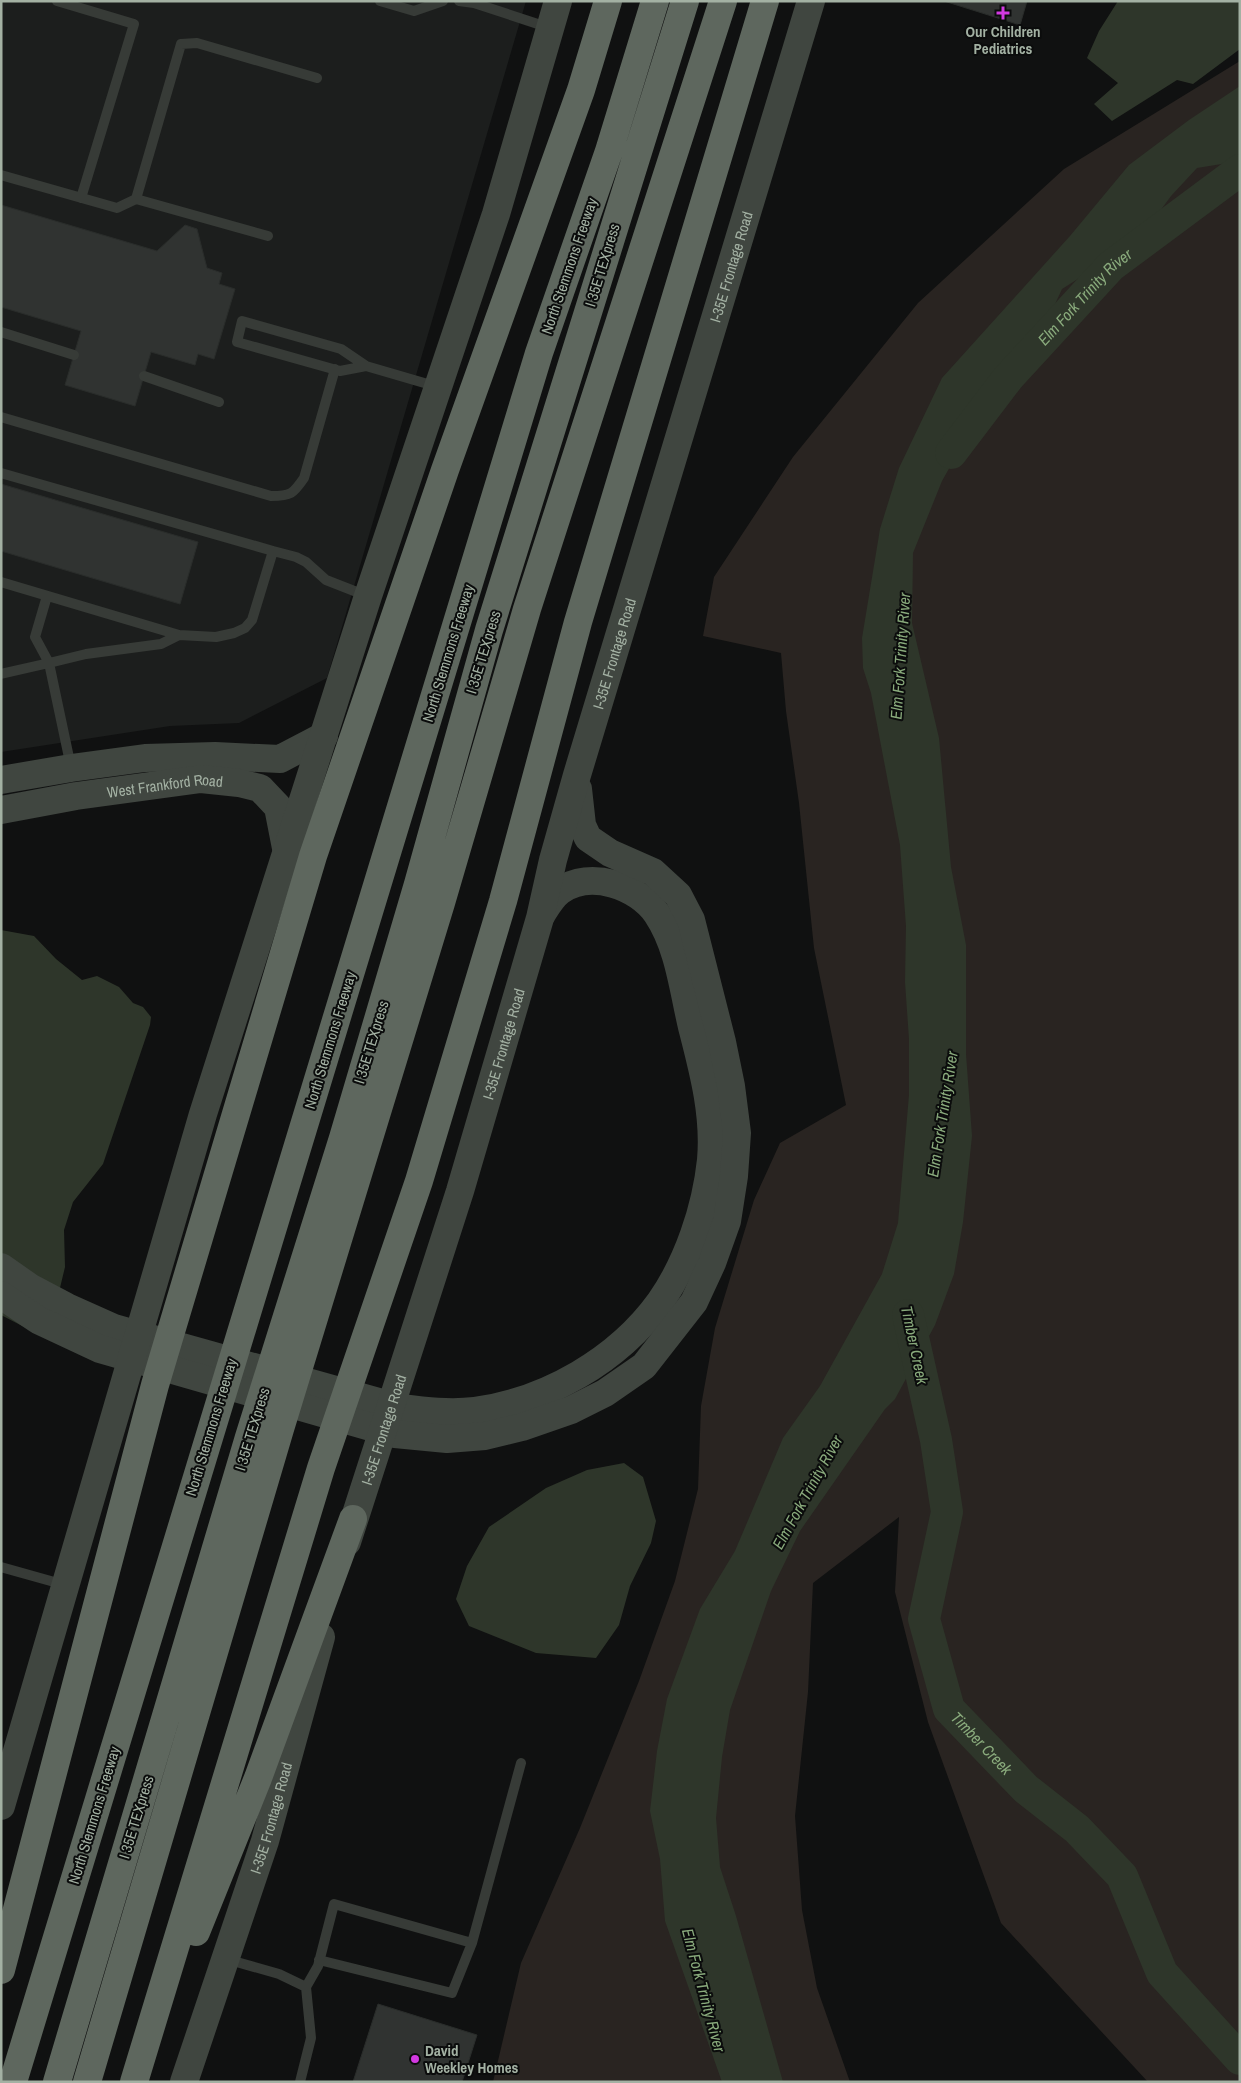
<svg xmlns="http://www.w3.org/2000/svg" width="1241" height="2083" viewBox="0 0 1241 2083" font-family="'Archivo Narrow',sans-serif">
<style>
.built{fill:#1c1e1d}
.green{fill:#292421}
.water{fill:#2e362a}
.lines{fill:none;stroke-linecap:round;stroke-linejoin:round}
.river{stroke:#2e362a;stroke-width:32}
.building{fill:#303331;stroke:#2a2d2b}
.lane{stroke:#373b37;stroke-width:10}
.secondary{stroke:#404640;stroke-width:28}
.highway{stroke:#5e675e;stroke-width:28}
.poi-dot{fill:#d239e1;stroke:#0b0c0c;stroke-width:2}
.labels{text-anchor:middle;dominant-baseline:central;stroke-width:4;stroke-linejoin:round;paint-order:stroke}
.poi-label{font-size:15px;font-weight:bold;fill:#a3b1a3;stroke:#0b0c0c}
.street-label{font-size:15px;fill:#a3b1a3;stroke:#0b0c0c}
.water-label{font-size:16px;font-style:italic;fill:#89aa7c;stroke:#0b0c0c}
</style>
<rect width="100%" height="100%" fill="#101111"/>
<path class="built" d="M 1,1 L 526,1 L 327,678 L 239,723 L 170,726 L 1,752 Z"/>
<path class="green" d="M 1240,61 L 1240,2082 L 1148,2082 L 1001,1923 L 928,1722 L 895,1592 L 899,1517 L 813,1583 L 808,1692 L 795,1816 L 802,1910 L 817,1988 L 850,2082 L 493,2082 L 521,1963 L 580,1828 L 639,1681 L 675,1581 L 698,1489 L 701,1406 L 715,1328 L 754,1200 L 780,1143 L 846,1105 L 814,948 L 799,803 L 786,711 L 781,653 L 703,636 L 714,577 L 793,457 L 918,303 L 1064,169 Z"/>
<path class="water" d="M 1118,1 L 1240,1 L 1240,49 L 1193,84 L 1177,80 L 1112,121 L 1094,104 L 1118,83 L 1087,58 L 1099,31 Z
M 1240,86 L 1240,161 L 1197,168 L 1171,196 L 1152,222 L 1134,253 L 1108,268 L 1084,275 L 1062,289 L 1050,315 L 1034,340 L 1017,357 L 983,408 L 942,481 L 913,553 L 912,623 L 939,738 L 951,867 L 966,945 L 966,1054 L 972,1136 L 963,1222 L 954,1274 L 935,1325 L 895,1399 L 885,1409 L 800,1531 L 771,1591 L 730,1710 L 722,1757 L 716,1818 L 720,1867 L 736,1916 L 783,2082 L 722,2082 L 665,1921 L 660,1859 L 650,1811 L 657,1751 L 667,1699 L 700,1609 L 735,1551 L 783,1438 L 820,1386 L 882,1274 L 898,1223 L 909,1095 L 909,1039 L 905,982 L 906,926 L 900,845 L 871,693 L 863,668 L 862,638 L 880,529 L 899,468 L 942,378 L 1070,236 L 1129,165 L 1189,120 Z
M 1,930 L 34,936 L 56,959 L 82,980 L 97,976 L 119,987 L 133,1003 L 143,1007 L 151,1017 L 150,1025 L 103,1164 L 73,1202 L 64,1230 L 65,1267 L 59,1292 L 30,1330 L 1,1315 Z
M 624,1463 L 643,1477 L 656,1521 L 651,1543 L 630,1586 L 619,1625 L 596,1658 L 536,1653 L 469,1626 L 456,1599 L 467,1566 L 489,1527 L 546,1488 L 587,1470 Z"/>
<g class="lines">
<g class="river">
<path id="s1" d="M 951,453 L 1008,378 L 1111,266 L 1240,170"/>
<path id="s2" d="M 908,1315 L 936,1440 L 947,1512 L 924,1619 L 949,1709 L 1026,1789 L 1077,1829 L 1122,1876 L 1162,1973 L 1240,2059"/>
</g>
</g>
<path class="building" d="M 944,1 L 1027,1 L 1020,25 Z
M 1,205 L 157,251 L 185,225 L 197,229 L 207,268 L 222,273 L 219,284 L 235,289 L 214,359 L 198,354 L 195,365 L 151,352 L 135,406 L 65,385 L 81,331 L 1,307 Z
M 1,484 L 198,542 L 180,604 L 1,551 Z
M 378,2004 L 477,2035 L 462,2082 L 353,2082 Z"/>
<g class="lines">
<path class="lane" d="M 57,1 L 134,24 L 81,198
M 380,1 L 414,11 L 443,1
M 459,1 L 474,3 L 550,28
M 1,175 L 117,208 L 136,199 L 268,236
M 136,199 L 181,44 L 197,43 L 317,78
M 242,321 L 341,349 L 366,366 L 340,371 L 237,342 Z
M 1,332 L 74,355
M 366,366 L 438,387
M 144,376 L 219,402
M 1,417 L 271,496 C 291,496 293,494 304,478 L 335,369
M 1,473 L 273,551
M 1,582 L 179,635
M 47,596 L 35,637 L 49,663 L 86,654 L 161,644 L 179,635 L 216,637 L 234,633 L 245,628 L 252,620 L 273,551 L 296,557 L 306,562 L 326,580 L 367,596
M 1,674 L 49,663 L 71,767
M 1,1567 L 65,1585
M 226,1959 L 279,1974 L 306,1987 L 311,2038 L 300,2082
M 319,1960 L 452,1993 L 472,1943
M 306,1987 L 318,1966 L 334,1904 L 472,1943 L 521,1763"/>
<g class="secondary">
<path d="M 1,780 L 71,768 L 145,758 L 215,756 L 280,759 L 324,736"/>
<path id="s3" d="M 1,810 L 76,796 L 201,779 L 239,783 L 260,788 L 278,807 L 286,848"/>
<path d="M 1,1267 L 31,1288 L 67,1307 L 114,1328 L 400,1408 C 425,1411 450,1414 475,1411 C 547,1401 618,1360 660,1302 C 688,1262 706,1208 711,1160 C 715,1114 703,1070 692,1027 C 683,989 679,947 657,914 C 638,886 590,869 560,891 C 552,897 547,906 542,914"/>
<path d="M 1,1295 L 38,1320 L 100,1349 L 395,1434 L 447,1439 L 485,1436 L 522,1427 L 571,1410 L 605,1393 L 644,1366 L 694,1302 L 712,1263 L 727,1221 L 734,1176 L 737,1133 L 731,1086 L 722,1042 L 691,920 L 678,895 L 653,872 L 610,853 L 588,838 L 582,825 L 578,789"/>
<path id="s4" d="M 347,1542 L 460,1191 L 540,918 L 553,860 L 577,775 L 811,1"/>
<path d="M 1,1806 L 203,1114 L 368,596 L 496,214 L 558,1"/>
<path id="s5" d="M 184,2082 L 265,1841 L 321,1637"/>
</g>
<path class="highway" d="M 196,1932 L 258,1778 L 353,1519
M 1,1970 L 155,1385 L 313,856 L 445,470 L 581,90 L 608,1
M 13,2082 L 539,353 L 609,151 L 655,1
M 57,2082 L 249,1437 L 343,1138 L 418,884 L 489,630 L 685,1
M 87,2082 L 280,1429 L 441,903 L 527,609 L 723,1
M 134,2082 L 321,1468 L 419,1181 L 503,901 L 578,622 L 765,1"/>
</g>
<g class="poi-dot">
<path d="M1000.5 5.5h5v5h5v5h-5v5h-5v-5h-5v-5h5z"/>
<circle cx="415" cy="2059" r="5"/>
</g>
<g class="labels">
<g class="poi-label">
<text x="1003" y="31">Our Children<tspan x="1003" dy="17">Pediatrics</tspan></text>
<text x="425" y="2050" text-anchor="start">David<tspan x="425" dy="17">Weekley Homes</tspan></text>
</g>
<g class="street-label">
<text transform="translate(602 265) rotate(-73)">I 35E TEXpress</text>
<text transform="translate(569 266) rotate(-71)">North Stemmons Freeway</text>
<text stroke="none"><textPath href="#s4" startOffset="1332">I-35E Frontage Road</textPath></text>
<text transform="translate(483 652) rotate(-73)">I 35E TEXpress</text>
<text transform="translate(448 653) rotate(-73)">North Stemmons Freeway</text>
<text stroke="none"><textPath href="#s4" startOffset="928">I-35E Frontage Road</textPath></text>
<text stroke="none"><textPath href="#s3" startOffset="166">West Frankford Road</textPath></text>
<text transform="translate(330 1040) rotate(-73)">North Stemmons Freeway</text>
<text transform="translate(371 1042) rotate(-73)">I 35E TEXpress</text>
<text stroke="none"><textPath href="#s4" startOffset="522">I-35E Frontage Road</textPath></text>
<text transform="translate(211 1427) rotate(-73)">North Stemmons Freeway</text>
<text transform="translate(252 1429) rotate(-73)">I 35E TEXpress</text>
<text stroke="none"><textPath href="#s4" startOffset="118">I-35E Frontage Road</textPath></text>
<text transform="translate(94 1815) rotate(-73)">North Stemmons Freeway</text>
<text transform="translate(136 1817) rotate(-73)">I 35E TEXpress</text>
<text stroke="none"><textPath href="#s5" startOffset="278">I-35E Frontage Road</textPath></text>
</g>
<g class="water-label">
<text stroke="none"><textPath href="#s1" startOffset="206">Elm Fork Trinity River</textPath></text>
<text transform="translate(900 656) rotate(-86)">Elm Fork Trinity River</text>
<text transform="translate(942 1114) rotate(-81)">Elm Fork Trinity River</text>
<text transform="translate(915 1345) rotate(78)">Timber Creek</text>
<text transform="translate(807 1492) rotate(-61)">Elm Fork Trinity River</text>
<text stroke="none"><textPath href="#s2" startOffset="451">Timber Creek</textPath></text>
<text transform="translate(704 1990) rotate(75)">Elm Fork Trinity River</text>
</g>
</g>
<rect width="1241" height="2083" fill="none" stroke="#a3b1a3" stroke-width="5"/>
</svg>
